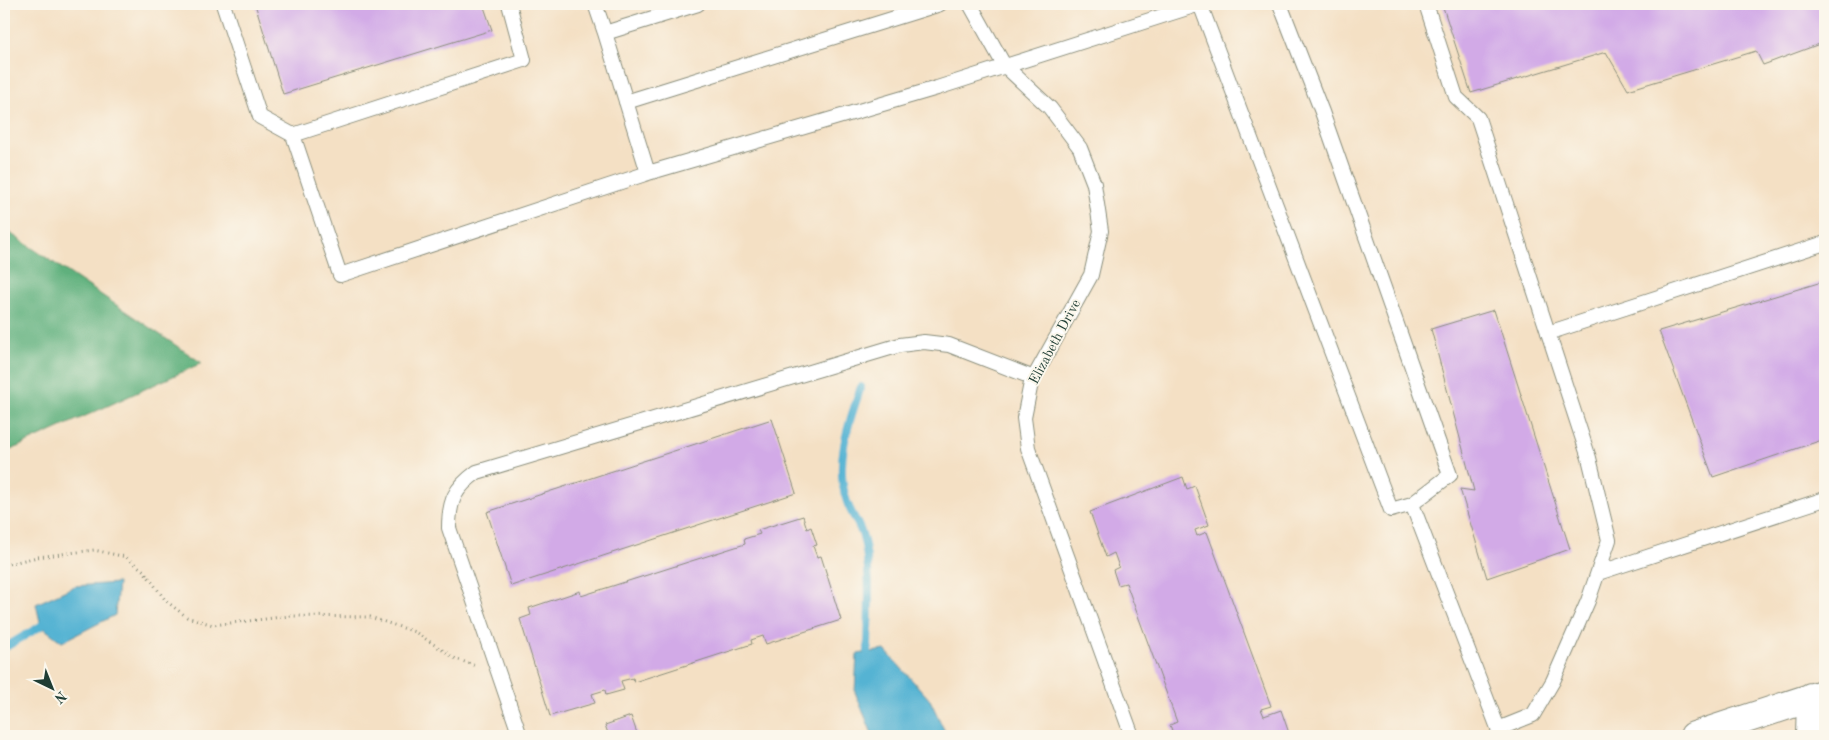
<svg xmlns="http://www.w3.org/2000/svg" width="1829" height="740" viewBox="0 0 1829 740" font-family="'Old Standard TT',serif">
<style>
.forest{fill:#5eb07d;stroke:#3e7658}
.water{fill:#55b3d3;stroke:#3a7884}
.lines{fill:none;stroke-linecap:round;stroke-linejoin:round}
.stream{stroke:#55b3d3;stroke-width:8}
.building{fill:#d2aae7}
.service-casing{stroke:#8a8e7c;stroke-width:16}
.minor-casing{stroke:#8a8e7c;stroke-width:30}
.path{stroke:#8a8e7c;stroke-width:3;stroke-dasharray:1 4;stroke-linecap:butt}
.service{stroke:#fff;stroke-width:14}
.minor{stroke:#fff;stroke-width:28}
.labels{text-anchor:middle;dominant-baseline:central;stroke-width:4;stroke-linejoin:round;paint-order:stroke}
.street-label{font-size:14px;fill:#1f3d34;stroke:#fbf7ec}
</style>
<rect width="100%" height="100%" fill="#fbf7ec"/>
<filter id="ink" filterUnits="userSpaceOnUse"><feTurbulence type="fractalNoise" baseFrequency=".02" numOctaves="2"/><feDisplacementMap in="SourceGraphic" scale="10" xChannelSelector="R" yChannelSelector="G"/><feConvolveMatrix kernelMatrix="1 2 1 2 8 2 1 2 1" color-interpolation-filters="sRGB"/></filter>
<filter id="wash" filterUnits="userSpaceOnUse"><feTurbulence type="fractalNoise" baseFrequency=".0096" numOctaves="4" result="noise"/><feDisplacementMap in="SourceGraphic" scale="20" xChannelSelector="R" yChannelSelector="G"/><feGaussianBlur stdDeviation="1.12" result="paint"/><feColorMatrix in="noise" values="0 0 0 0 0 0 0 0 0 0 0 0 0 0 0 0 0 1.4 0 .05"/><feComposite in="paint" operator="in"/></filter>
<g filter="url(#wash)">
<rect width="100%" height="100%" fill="#f4e0c4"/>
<path class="forest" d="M 4,229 L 202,363 L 4,453 Z"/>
<path class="water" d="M 118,583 L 115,615 L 62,642 L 41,626 L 36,604 L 75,586 Z
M 885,650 L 930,700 L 947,736 L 873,736 L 855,692 L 857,654 Z"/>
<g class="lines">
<path class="stream" d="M 861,387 C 848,424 834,464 847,502 C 851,514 860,525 863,537 C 872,567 868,621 868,652
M 4,648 L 41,626 L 47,619"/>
</g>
<g id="blocks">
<path class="building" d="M 255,4 L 483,4 L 492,30 L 283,94 Z
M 1442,4 L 1825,4 L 1825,42 L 1763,65 L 1756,51 L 1628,90 L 1606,52 L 1471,93 Z
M 1825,281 L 1825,439 L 1713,477 L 1659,331 Z
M 1494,310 L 1570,549 L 1487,578 L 1460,489 L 1474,491 L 1431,329 Z
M 772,419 L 796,493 L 511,586 L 487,512 Z
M 1183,477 L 1187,489 L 1195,486 L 1209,525 L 1195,530 L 1197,536 L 1207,532 L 1271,706 L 1261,709 L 1264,716 L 1281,710 L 1290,736 L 1174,736 L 1170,725 L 1177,722 L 1126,583 L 1118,585 L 1113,570 L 1119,567 L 1114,553 L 1106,557 L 1090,512 Z
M 803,516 L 807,529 L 811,527 L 817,545 L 813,546 L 817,557 L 821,556 L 841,620 L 766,644 L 763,636 L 751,640 L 752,644 L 634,682 L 633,678 L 621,681 L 624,690 L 606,695 L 605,690 L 592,694 L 595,703 L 550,716 L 520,619 L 531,615 L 529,608 L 580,591 L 581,596 L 745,544 L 744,539 L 760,534 L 758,530 Z
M 631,716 L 638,736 L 609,736 L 605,725 Z"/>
</g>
</g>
<g filter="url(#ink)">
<use href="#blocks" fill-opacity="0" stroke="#8a8e7c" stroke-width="1"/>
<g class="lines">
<g class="service-casing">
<path id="service" d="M 223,4 L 260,117 L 293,135 L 340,275 L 648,173 L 937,88 L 1200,4
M 595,4 L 605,33
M 970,4 L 1004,65 L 1050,108 L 1080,148 L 1094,184 L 1101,231 L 1091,275 L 1031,383 L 1024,418 L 1028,448 L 1132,736
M 1200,4 L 1391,510 L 1412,504 L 1501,736
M 1280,4 L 1322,112 L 1450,475 L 1412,504
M 1426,4 L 1456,97 L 1478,118 L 1589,458 L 1609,540 L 1588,601 L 1553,681 L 1533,715 L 1498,729
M 626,102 L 940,4
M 293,135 L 524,60 L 509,4
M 648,173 L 605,33 L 698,4
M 1548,333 L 1825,243
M 1598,573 L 1825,499
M 520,736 L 449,528 C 449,500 455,488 477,472 L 900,345 L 924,342 L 949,345 L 1034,378"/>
</g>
<g class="minor-casing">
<path id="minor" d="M 1694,736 L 1825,693
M 1810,736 L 1811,697"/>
</g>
<path class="path" d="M 4,565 L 37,557 L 94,550 L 126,557 L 144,571 L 166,601 L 187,617 L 213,625 L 291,616 L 370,617 L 415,632 L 456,659 L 474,665"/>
<use href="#service" class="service"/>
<use href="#minor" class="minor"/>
</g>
</g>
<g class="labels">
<g class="street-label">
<text transform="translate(1055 342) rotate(-62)">Elizabeth Drive</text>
</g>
</g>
<rect width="1829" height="740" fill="none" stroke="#fbf7ec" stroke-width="20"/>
<g transform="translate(52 688) rotate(137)" stroke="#fbf7ec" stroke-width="4" paint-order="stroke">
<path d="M0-4L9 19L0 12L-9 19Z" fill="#1f3d34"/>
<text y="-8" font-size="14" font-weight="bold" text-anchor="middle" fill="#1f3d34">N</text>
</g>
</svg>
